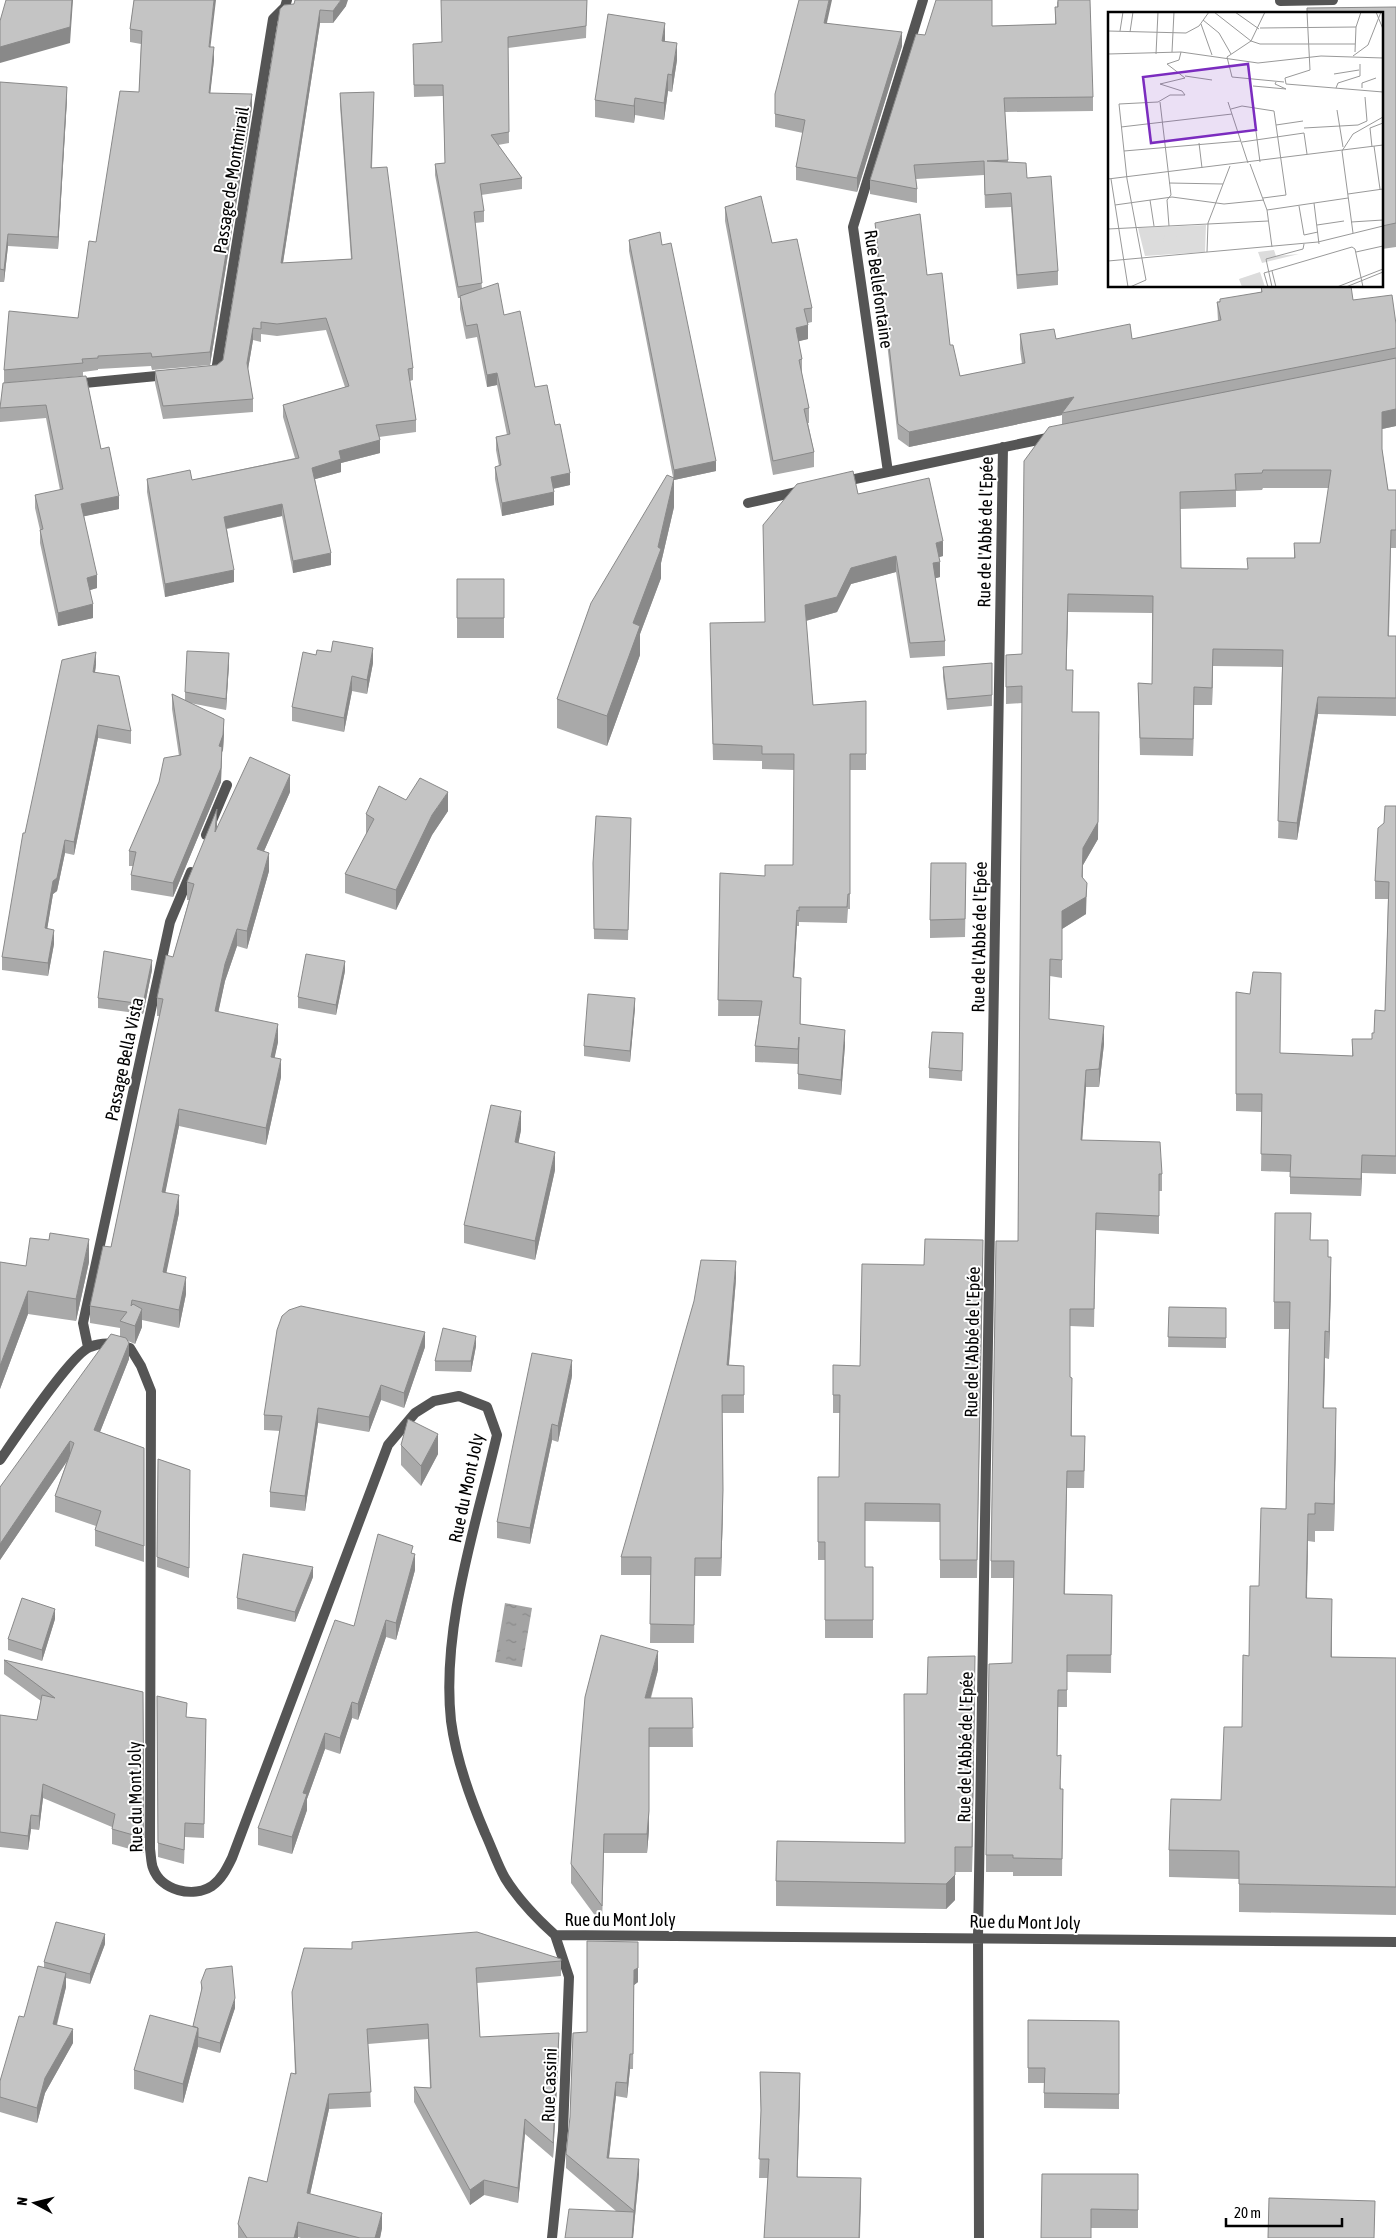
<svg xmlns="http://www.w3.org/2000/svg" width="1396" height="2238" viewBox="0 0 1396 2238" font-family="'Asap Condensed',sans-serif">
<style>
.water{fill:url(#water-ripples)}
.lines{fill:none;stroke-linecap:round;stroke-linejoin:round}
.street{stroke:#555;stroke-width:10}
.wall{fill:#a9a9a9;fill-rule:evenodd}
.shaded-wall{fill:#898989}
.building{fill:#c4c4c4;stroke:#898989;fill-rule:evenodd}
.labels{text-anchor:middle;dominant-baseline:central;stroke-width:4;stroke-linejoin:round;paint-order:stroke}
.street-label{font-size:18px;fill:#000;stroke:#fff}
.inset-road{fill:none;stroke:#999;stroke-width:1}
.view{fill:#7b2cbf;fill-opacity:0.15;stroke:#7b2cbf;stroke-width:2.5}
.inset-edge{fill:none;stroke:#000;stroke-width:2.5}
</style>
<defs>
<pattern id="water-ripples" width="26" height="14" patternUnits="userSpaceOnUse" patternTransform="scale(1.25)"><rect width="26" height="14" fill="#a3a3a3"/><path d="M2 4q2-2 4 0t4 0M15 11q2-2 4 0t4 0" fill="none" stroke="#8b8b8b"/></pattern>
</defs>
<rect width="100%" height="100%" fill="#fff"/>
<path class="water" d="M 505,1603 L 532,1608 L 522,1667 L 495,1662 Z"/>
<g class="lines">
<path class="street" d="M 1280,1 L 1333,0
M 211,372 L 216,371 L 273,19 L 285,7 L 287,0
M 74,384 L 167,375
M 888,472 L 853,227 L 923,0
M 841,482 L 1052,437
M 748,503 L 800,491
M 206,835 L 227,785
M 88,1347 L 83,1323 L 170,922 L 191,872
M 0,1460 C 14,1440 72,1353 90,1347 C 105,1341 116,1344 130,1348 L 141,1366 L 151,1391 L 150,1849 C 151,1855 151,1863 153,1868 C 161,1891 193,1898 212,1886 C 222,1879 227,1868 232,1858 L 388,1445 L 415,1413 L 434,1401 L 459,1396 L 487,1407 L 497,1435 C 476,1525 441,1628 451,1721 C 456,1759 470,1798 485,1833 C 492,1848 497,1864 505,1878 C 518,1899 536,1918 555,1935 L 1396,1942
M 552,2238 L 563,2131 L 569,1977 L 555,1935
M 979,2238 L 978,1937 L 1003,447"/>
</g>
<path class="wall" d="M 134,0 L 211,47 L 214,60 L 210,93 L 252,107 L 210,365 L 152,370 L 151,366 L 98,369 L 98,370 L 83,372 L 83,376 L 4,383 L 4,370 L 78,318 L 96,242 L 139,92 L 141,44 L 130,42 L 130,29 Z
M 587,0 L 586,38 L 508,48 L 509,143 L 498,145 L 522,178 L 522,189 L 481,195 L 484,211 L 484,222 L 475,223 L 482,288 L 504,315 L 535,387 L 555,425 L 570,485 L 553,489 L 554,505 L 502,516 L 495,479 L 495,467 L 499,466 L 496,450 L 496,437 L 507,435 L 497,385 L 487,387 L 477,337 L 466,339 L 460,309 L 460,298 L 458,298 L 435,175 L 435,164 L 445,163 L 443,96 L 414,97 L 413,55 L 442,42 Z
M 1057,0 L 1093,97 L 1093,111 L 1005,112 L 1008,162 L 1027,178 L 1058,271 L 1058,285 L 1017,289 L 1011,207 L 985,208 L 984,175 L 916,179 L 917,189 L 917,203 L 870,194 L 870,180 L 925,35 L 992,26 L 1055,24 L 1055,7 L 1057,7 Z
M 294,4 L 346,6 L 333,23 L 320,23 L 283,263 L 351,259 L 340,106 L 340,93 L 374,105 L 372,168 L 413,368 L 413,380 L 410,381 L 416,420 L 416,432 L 379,437 L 380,453 L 341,463 L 341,472 L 315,479 L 331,565 L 293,573 L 282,516 L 227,529 L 234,582 L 165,597 L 147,492 L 147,479 L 192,480 L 295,458 L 283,417 L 283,405 L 345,387 L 326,330 L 277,336 L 261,334 L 261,342 L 253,340 L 248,369 L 253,399 L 253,412 L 163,419 L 155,383 L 155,371 L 217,365 L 223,360 Z
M 1396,7 L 1396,247 L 1382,249 L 1382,14 Z
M 827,23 L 902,46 L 857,192 L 796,180 L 796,167 L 803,133 L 775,127 L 775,94 Z
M 665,41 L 677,60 L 672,92 L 668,91 L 664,120 L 635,115 L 634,123 L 595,117 L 595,100 Z
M 0,82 L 67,99 L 58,249 L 8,246 L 4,282 L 0,282 Z
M 725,207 L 772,243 L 812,308 L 812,322 L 808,323 L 808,339 L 798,341 L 802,359 L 802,374 L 809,408 L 809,423 L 808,423 L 814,452 L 814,467 L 773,475 L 725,221 Z
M 875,223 L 927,275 L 960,376 L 1022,364 L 1020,349 L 1020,334 L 1056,339 L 1132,339 L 1218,321 L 1217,302 L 1261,292 L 1261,286 L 1353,300 L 1396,324 L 1396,426 L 1382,429 L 1382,449 L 1388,490 L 1396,490 L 1396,548 L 1391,548 L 1389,636 L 1396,636 L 1396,716 L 1318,714 L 1297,840 L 1278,838 L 1282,667 L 1213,666 L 1212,705 L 1194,705 L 1193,756 L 1140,755 L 1138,683 L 1152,684 L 1152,613 L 1068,612 L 1066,670 L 1072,712 L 1098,839 L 1083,865 L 1083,878 L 1086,914 L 1062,929 L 1062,978 L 1050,976 L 1049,1019 L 1104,1044 L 1099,1087 L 1086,1087 L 1082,1140 L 1162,1174 L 1162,1191 L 1159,1191 L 1159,1234 L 1096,1230 L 1094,1327 L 1070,1326 L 1070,1377 L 1072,1395 L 1072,1436 L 1085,1453 L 1084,1488 L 1067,1488 L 1065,1594 L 1112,1595 L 1111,1673 L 1067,1672 L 1067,1707 L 1058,1707 L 1057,1756 L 1061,1789 L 1063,1789 L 1062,1876 L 1013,1876 L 1013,1872 L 986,1872 L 986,1855 L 1012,1663 L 1014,1578 L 991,1578 L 991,1561 L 1018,1241 L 1022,703 L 1006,704 L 1006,655 L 1022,654 L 1062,425 L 1062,415 L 909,447 L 898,439 L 875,238 ZM 1263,488 L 1329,488 L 1320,543 L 1294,543 L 1294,558 L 1248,569 L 1181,568 L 1180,509 L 1236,507 L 1236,491 L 1262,490 Z
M 629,240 L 662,245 L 716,471 L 674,480 L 674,507 L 661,563 L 661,578 L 640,634 L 640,655 L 607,746 L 557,728 L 557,699 L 673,477 L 629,251 Z
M 86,376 L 101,449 L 119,509 L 84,516 L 97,588 L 90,590 L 93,618 L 58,626 L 40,543 L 40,530 L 35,508 L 35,495 L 60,490 L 46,418 L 0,422 L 0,408 Z
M 858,494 L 943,556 L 939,557 L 940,577 L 935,578 L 945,641 L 945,656 L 910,658 L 896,572 L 851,584 L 837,612 L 806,621 L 813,705 L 866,701 L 866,770 L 850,770 L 850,909 L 848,909 L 847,923 L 799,922 L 799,926 L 797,926 L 794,977 L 801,993 L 800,1024 L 845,1045 L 841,1095 L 798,1089 L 798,1058 L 798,1064 L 755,1062 L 755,1046 L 759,1016 L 718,1016 L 720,873 L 765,876 L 793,865 L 794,770 L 762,769 L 762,761 L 713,760 L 710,638 L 765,622 Z
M 457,579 L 504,579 L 504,638 L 457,638 Z
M 316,655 L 373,663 L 367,694 L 352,691 L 344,732 L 292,721 L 292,707 Z
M 992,663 L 992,706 L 947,710 L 943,677 L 943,667 Z
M 229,664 L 226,710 L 190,703 L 224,734 L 223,750 L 222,752 L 221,782 L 173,897 L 131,890 L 131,875 L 133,866 L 129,866 L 129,851 L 179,756 L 172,709 L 172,694 L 185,700 L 185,692 Z
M 96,665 L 95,672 L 131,731 L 131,744 L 98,738 L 74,855 L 65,853 L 57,891 L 53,894 L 47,929 L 54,944 L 48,976 L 2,970 L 2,957 L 25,833 Z
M 290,792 L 264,851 L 269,871 L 247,949 L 237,946 L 225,981 L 218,1012 L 278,1042 L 274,1058 L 281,1077 L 266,1145 L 179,1126 L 165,1192 L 179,1213 L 166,1272 L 186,1294 L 179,1328 L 142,1320 L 142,1327 L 135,1344 L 128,1341 L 129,1359 L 100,1432 L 144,1448 L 144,1562 L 95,1546 L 95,1530 L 96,1526 L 55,1512 L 55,1496 L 67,1461 L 0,1560 L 0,1487 L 120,1336 L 120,1328 L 90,1323 L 90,1306 L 111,1247 L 160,1016 L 157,1016 L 157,998 L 173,957 L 189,900 L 187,900 L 187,882 L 217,828 Z
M 406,800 L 448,811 L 432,835 L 396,910 L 345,893 L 345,874 L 367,834 L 366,833 L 366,814 Z
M 1396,806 L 1396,1174 L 1362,1173 L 1361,1196 L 1290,1194 L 1290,1172 L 1261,1171 L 1262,1112 L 1236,1111 L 1236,992 L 1280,1053 L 1352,1056 L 1352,1039 L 1372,1039 L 1385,1011 L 1388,899 L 1375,899 L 1375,881 L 1384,823 Z
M 631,818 L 628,940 L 594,939 L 593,863 Z
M 966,881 L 965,937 L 930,938 L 930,920 Z
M 152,970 L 143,1014 L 98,1008 L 98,998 Z
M 345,971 L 336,1015 L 298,1008 L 298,997 Z
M 635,1008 L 630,1062 L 584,1056 L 584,1046 Z
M 963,1033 L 962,1081 L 929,1078 L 929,1068 Z
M 521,1130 L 518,1143 L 555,1170 L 535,1260 L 464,1243 L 464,1225 Z
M 1311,1240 L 1328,1257 L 1331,1284 L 1329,1359 L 1325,1358 L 1324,1408 L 1336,1435 L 1334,1531 L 1315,1531 L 1315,1542 L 1308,1541 L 1307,1598 L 1332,1626 L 1332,1657 L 1396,1658 L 1396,1915 L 1239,1912 L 1239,1879 L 1169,1877 L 1169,1850 L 1221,1800 L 1242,1727 L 1249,1656 L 1259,1586 L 1286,1509 L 1289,1329 L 1274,1329 L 1274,1302 Z
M 983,1258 L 977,1578 L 940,1578 L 940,1522 L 865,1521 L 865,1567 L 873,1567 L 873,1638 L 825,1638 L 825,1560 L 818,1560 L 818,1477 L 839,1477 L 840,1413 L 833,1413 L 833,1365 L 860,1366 L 924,1265 Z
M 0,1262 L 26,1266 L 89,1262 L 76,1321 L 28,1314 L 0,1389 Z
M 736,1279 L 729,1365 L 744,1366 L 744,1413 L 722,1413 L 723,1508 L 721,1576 L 695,1576 L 694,1643 L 650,1643 L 651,1575 L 621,1575 L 621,1557 Z
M 1169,1307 L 1226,1308 L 1226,1348 L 1168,1347 Z
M 476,1346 L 471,1372 L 435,1371 L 435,1361 Z
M 425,1347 L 404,1408 L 381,1400 L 369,1432 L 318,1423 L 305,1511 L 270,1507 L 270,1492 L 280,1431 L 264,1430 L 264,1415 Z
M 572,1376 L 558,1442 L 552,1440 L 530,1544 L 497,1538 L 497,1522 Z
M 401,1445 L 438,1454 L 421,1486 L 401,1465 Z
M 158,1459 L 190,1470 L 189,1578 L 157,1567 Z
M 413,1553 L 415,1570 L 396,1640 L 386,1637 L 358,1720 L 352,1718 L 340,1754 L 325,1749 L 307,1799 L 307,1810 L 292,1854 L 258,1845 L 258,1828 L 354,1626 Z
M 313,1577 L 295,1622 L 237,1609 L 237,1598 Z
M 55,1619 L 42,1661 L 8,1650 L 8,1639 Z
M 4,1660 L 143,1692 L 144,1853 L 112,1844 L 112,1827 L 43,1798 L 39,1830 L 31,1829 L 28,1850 L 0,1847 L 0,1715 L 37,1720 L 41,1701 L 4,1674 Z
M 658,1670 L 651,1698 L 692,1698 L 693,1747 L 649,1747 L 649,1830 L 647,1853 L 604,1853 L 602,1925 L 571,1883 L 571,1864 Z
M 975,1681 L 972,1872 L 955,1872 L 955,1900 L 946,1909 L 776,1906 L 776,1881 L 905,1843 L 927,1694 Z
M 157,1696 L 187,1718 L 206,1719 L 204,1838 L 185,1837 L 184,1864 L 158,1857 Z
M 587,1941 L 638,1982 L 634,1985 L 633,2069 L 630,2069 L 627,2098 L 616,2096 L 609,2159 L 639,2174 L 633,2238 L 565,2238 L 616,2211 L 566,2168 L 566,2154 L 587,2032 Z
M 352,1942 L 561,1961 L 561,1976 L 477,1983 L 480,2037 L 559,2048 L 553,2158 L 525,2134 L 518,2203 L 484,2195 L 470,2205 L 414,2102 L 414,2087 L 430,2088 L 428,2039 L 368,2044 L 371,2107 L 329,2109 L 310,2194 L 382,2228 L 380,2238 L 301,2238 L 298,2237 L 298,2238 L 238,2238 L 238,2224 L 267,2182 L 295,2074 L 292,1992 L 352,1949 Z
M 105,1944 L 90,1984 L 66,1978 L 66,1987 L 57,2025 L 73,2043 L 45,2093 L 37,2123 L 0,2112 L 0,2081 L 44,1968 L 44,1962 Z
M 201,1982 L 235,2008 L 220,2053 L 198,2047 L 183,2103 L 134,2089 L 134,2070 L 193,2026 L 201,1992 Z
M 1028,2020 L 1119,2021 L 1119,2109 L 1044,2108 L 1044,2083 L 1028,2083 Z
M 760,2072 L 800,2092 L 797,2177 L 861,2197 L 860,2238 L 764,2238 L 768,2178 L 759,2178 L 761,2119 Z
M 1138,2174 L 1138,2228 L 1091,2228 L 1041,2238 Z"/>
<path class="shaded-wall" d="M 72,0 L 73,0 L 70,43 L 0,63 L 0,47 Z
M 214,0 L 216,0 L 209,59 L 209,47 Z
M 341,0 L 348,0 L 346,6 L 333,23 L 333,11 Z
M 829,0 L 832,0 L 824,36 L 824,23 Z
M 320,10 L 320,23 L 281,275 L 281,263 Z
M 665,23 L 665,40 L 662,58 L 662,41 Z
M 902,32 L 902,46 L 857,192 L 857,178 Z
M 677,43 L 677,60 L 672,92 L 672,75 Z
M 214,47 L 214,60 L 209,105 L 209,93 Z
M 668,74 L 668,91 L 664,120 L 664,103 Z
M 67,87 L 67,99 L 58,249 L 58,237 Z
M 252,94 L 252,107 L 210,365 L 210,352 Z
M 635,98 L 635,115 L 634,123 L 634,106 Z
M 8,234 L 8,246 L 4,282 L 4,270 Z
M 808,325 L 808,339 L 796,342 L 796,328 Z
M 253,328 L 253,340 L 247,375 L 247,363 Z
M 497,373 L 497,385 L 487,387 L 487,375 Z
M 1074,397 L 1062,413 L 1062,415 L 909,447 L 909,432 Z
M 1396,409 L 1396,426 L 1382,429 L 1382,412 Z
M 380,440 L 380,453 L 341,463 L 341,472 L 312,480 L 312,468 L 339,451 Z
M 716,461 L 716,471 L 674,480 L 674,507 L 661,563 L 661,578 L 640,634 L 640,655 L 607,746 L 607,716 L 633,623 L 658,547 L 674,478 L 674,470 Z
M 570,473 L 570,485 L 551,489 L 551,477 Z
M 554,492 L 554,505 L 502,516 L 502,503 Z
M 119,496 L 119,509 L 81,517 L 81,504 Z
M 282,504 L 282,516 L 224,529 L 224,517 Z
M 943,541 L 943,556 L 936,558 L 936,543 Z
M 331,553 L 331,565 L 293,573 L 293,561 Z
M 896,556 L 896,572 L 851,584 L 837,612 L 805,621 L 805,605 L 851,568 Z
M 940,562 L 940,577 L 933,579 L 933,563 Z
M 234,570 L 234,582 L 165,597 L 165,584 Z
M 97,575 L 97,588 L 87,591 L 87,578 Z
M 1068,594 L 1068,612 L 1066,688 L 1066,670 Z
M 93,604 L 93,618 L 58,626 L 58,613 Z
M 373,648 L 373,663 L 367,694 L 367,680 Z
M 1213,649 L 1213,666 L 1212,705 L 1212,688 Z
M 96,652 L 96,665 L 93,685 L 93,672 Z
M 229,653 L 229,664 L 226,710 L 226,699 Z
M 352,676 L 352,691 L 344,732 L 344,718 Z
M 1194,687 L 1194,705 L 1193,756 L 1193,739 Z
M 1318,697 L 1318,714 L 1297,840 L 1297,823 Z
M 224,719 L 224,734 L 223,750 L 222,752 L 221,782 L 173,897 L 173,883 L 219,746 Z
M 98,725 L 98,738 L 74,855 L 74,842 Z
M 1099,730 L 1098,839 L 1083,865 L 1082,894 L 1083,848 Z
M 290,775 L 290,792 L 257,867 L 257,849 Z
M 448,792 L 448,811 L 432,835 L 396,910 L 396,890 L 432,815 Z
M 217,809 L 217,827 L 215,849 L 215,832 Z
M 65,840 L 65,853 L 57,891 L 53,894 L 45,942 L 45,928 L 53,881 Z
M 269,853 L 269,871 L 247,949 L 247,931 Z
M 1087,883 L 1086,914 L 1062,929 L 1062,911 Z
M 797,910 L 797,926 L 793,992 L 793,977 Z
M 237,929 L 237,946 L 225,981 L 215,1028 L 215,1011 L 225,964 Z
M 54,930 L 54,944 L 48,976 L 48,963 Z
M 152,960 L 152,970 L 143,1014 L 143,1004 Z
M 345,961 L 345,971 L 336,1015 L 336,1005 Z
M 801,978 L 801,993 L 800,1039 L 800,1024 Z
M 635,998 L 635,1008 L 630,1062 L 630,1051 Z
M 278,1024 L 278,1042 L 271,1075 L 271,1057 Z
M 1104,1026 L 1104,1044 L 1099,1087 L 1099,1069 Z
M 845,1030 L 845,1045 L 841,1095 L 841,1080 Z
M 281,1059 L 281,1077 L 266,1145 L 266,1128 Z
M 1086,1070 L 1086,1087 L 1081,1157 L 1081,1140 Z
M 179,1109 L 179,1126 L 162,1209 L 162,1192 Z
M 521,1111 L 521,1130 L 515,1161 L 515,1142 Z
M 555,1152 L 555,1170 L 535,1260 L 535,1241 Z
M 1362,1155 L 1362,1173 L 1361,1196 L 1361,1179 Z
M 179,1195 L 179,1213 L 163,1289 L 163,1272 Z
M 89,1239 L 89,1262 L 76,1321 L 76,1299 Z
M 1331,1257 L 1331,1284 L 1329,1359 L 1329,1332 Z
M 736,1261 L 736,1279 L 727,1384 L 727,1365 Z
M 186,1277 L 186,1294 L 179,1328 L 179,1310 Z
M 28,1291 L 28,1314 L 0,1389 L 0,1366 Z
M 142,1309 L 142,1327 L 135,1344 L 135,1326 Z
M 1325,1331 L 1325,1358 L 1323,1435 L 1323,1408 Z
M 425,1332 L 425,1347 L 404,1408 L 404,1393 Z
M 476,1336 L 476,1346 L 471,1372 L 471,1361 Z
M 129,1343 L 129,1359 L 94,1447 L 94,1430 Z
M 572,1360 L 572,1376 L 558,1442 L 558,1426 Z
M 381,1385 L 381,1400 L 369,1432 L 369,1417 Z
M 318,1408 L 318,1423 L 305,1511 L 305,1496 Z
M 1336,1408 L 1336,1435 L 1334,1531 L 1334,1504 Z
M 552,1424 L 552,1440 L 530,1544 L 530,1528 Z
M 438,1434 L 438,1454 L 421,1486 L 421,1466 Z
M 70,1441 L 70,1457 L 0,1560 L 0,1544 Z
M 723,1490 L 723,1508 L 721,1576 L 721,1558 Z
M 1308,1514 L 1308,1541 L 1306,1626 L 1306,1598 Z
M 415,1554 L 415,1570 L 396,1640 L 396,1623 Z
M 313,1567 L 313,1577 L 295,1622 L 295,1612 Z
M 1332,1599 L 1332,1626 L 1331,1685 L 1331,1657 Z
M 55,1609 L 55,1619 L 42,1661 L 42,1650 Z
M 386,1620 L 386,1637 L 358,1720 L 358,1704 Z
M 658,1651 L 658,1670 L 645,1717 L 645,1698 Z
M 975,1656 L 975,1681 L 972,1872 L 972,1847 Z
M 352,1702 L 352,1718 L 340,1754 L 340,1738 Z
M 325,1733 L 325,1749 L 307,1799 L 307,1810 L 292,1854 L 292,1837 L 303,1793 Z
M 43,1784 L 43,1798 L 39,1830 L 39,1816 Z
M 649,1811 L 649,1830 L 647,1853 L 647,1834 Z
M 31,1815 L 31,1829 L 28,1850 L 28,1836 Z
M 955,1872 L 955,1900 L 946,1909 L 946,1884 Z
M 105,1934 L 105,1944 L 90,1984 L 90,1974 Z
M 638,1942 L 638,1982 L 634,1985 L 633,2069 L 634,1970 Z
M 66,1973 L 66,1987 L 53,2038 L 53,2024 Z
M 235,1998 L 235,2008 L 220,2053 L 220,2043 Z
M 198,2028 L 198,2047 L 183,2103 L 183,2084 Z
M 73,2029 L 73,2043 L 45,2093 L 37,2123 L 37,2108 L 45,2078 Z
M 559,2033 L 559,2048 L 553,2158 L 553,2143 Z
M 630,2054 L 630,2069 L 627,2098 L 627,2083 Z
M 800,2073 L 800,2092 L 797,2196 L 797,2177 Z
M 616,2082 L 616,2096 L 607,2173 L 607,2158 Z
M 329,2094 L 329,2109 L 307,2208 L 307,2193 Z
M 525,2119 L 525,2134 L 518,2203 L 518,2188 Z
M 639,2159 L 639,2174 L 634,2226 L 634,2211 Z
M 861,2178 L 861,2197 L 859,2238 Z
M 484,2180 L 484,2195 L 470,2205 L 470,2190 Z
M 634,2212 L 634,2228 L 633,2238 L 632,2238 Z
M 382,2213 L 382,2228 L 380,2238 L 375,2238 Z
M 298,2222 L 298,2238 L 294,2238 Z"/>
<path class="building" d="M 6,0 L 72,0 L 70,27 L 0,47 L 0,21 Z
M 134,0 L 214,0 L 209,47 L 214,47 L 209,93 L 252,94 L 210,352 L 152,357 L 151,353 L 98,356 L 98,358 L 82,359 L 83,363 L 4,370 L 9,311 L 78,318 L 89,241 L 96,242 L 120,91 L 139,92 L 142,31 L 130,29 Z
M 295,0 L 341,0 L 333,11 L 320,10 L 281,263 L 352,259 L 340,93 L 374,92 L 371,168 L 387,167 L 413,368 L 408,369 L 416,420 L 376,425 L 380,440 L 339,451 L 341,459 L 312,468 L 331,553 L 293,561 L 282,504 L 224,517 L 234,570 L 165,584 L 147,479 L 190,470 L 192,480 L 299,458 L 283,405 L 349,386 L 326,318 L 277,324 L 261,322 L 261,329 L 253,328 L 247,363 L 253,399 L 163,406 L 155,371 L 217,365 L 223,360 L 280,9 L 284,5 L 294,4 Z
M 441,0 L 587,0 L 586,26 L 508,37 L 509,132 L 491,135 L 522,178 L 480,184 L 484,211 L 474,212 L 482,283 L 458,287 L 435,164 L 445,163 L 443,85 L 414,85 L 413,44 L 442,42 Z
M 799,0 L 829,0 L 824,23 L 902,32 L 857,178 L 796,167 L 805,120 L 775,114 L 775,94 Z
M 936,0 L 992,0 L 992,26 L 1056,24 L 1055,7 L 1058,7 L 1058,0 L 1090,0 L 1093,97 L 1004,98 L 1008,160 L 987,161 L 1026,163 L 1027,178 L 1051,176 L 1058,271 L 1017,275 L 1011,193 L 985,195 L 984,161 L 914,165 L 917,189 L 870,180 L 916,34 L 925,35 Z
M 1396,7 L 1396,223 L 1382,226 L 1382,14 L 1307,14 L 1307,8 Z
M 608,14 L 665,23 L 662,41 L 677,43 L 672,75 L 668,74 L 664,103 L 635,98 L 634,106 L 595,100 Z
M 0,82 L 67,87 L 58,237 L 8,234 L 4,270 L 0,269 Z
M 761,196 L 772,243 L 797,239 L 812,308 L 804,309 L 808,325 L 796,328 L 802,359 L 799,360 L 809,408 L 804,409 L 814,452 L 773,461 L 725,207 Z
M 920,214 L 927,275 L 942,273 L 950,345 L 953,345 L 960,376 L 1025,363 L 1020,334 L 1054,329 L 1056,339 L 1130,324 L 1132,339 L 1221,320 L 1217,302 L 1220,302 L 1220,299 L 1262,292 L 1261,286 L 1351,286 L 1353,300 L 1392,295 L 1396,324 L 1396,348 L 1062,413 L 1074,397 L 909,432 L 898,424 L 875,223 Z
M 660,232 L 662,245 L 671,243 L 716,461 L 674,470 L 629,240 Z
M 498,283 L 504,315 L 520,311 L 535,387 L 547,385 L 555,425 L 560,424 L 570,473 L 551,477 L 554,492 L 502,503 L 495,467 L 501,465 L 496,437 L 510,434 L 497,373 L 487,375 L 477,324 L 466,326 L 460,296 Z
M 1396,358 L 1396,409 L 1382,412 L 1382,449 L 1388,490 L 1396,490 L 1396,530 L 1391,530 L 1388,636 L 1396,636 L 1396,698 L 1318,697 L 1297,823 L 1278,821 L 1283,650 L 1213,649 L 1212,688 L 1194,687 L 1193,739 L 1140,738 L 1138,683 L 1152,684 L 1153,596 L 1068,594 L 1066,670 L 1073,670 L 1072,712 L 1099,712 L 1098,822 L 1083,848 L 1082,877 L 1087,883 L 1086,897 L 1062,911 L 1062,960 L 1050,959 L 1049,1019 L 1104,1026 L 1099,1069 L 1086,1070 L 1081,1140 L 1160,1142 L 1162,1174 L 1159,1174 L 1159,1216 L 1096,1213 L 1094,1309 L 1070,1309 L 1070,1377 L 1072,1378 L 1071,1436 L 1085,1436 L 1084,1471 L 1067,1471 L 1064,1594 L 1112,1595 L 1111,1655 L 1067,1655 L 1067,1690 L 1058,1690 L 1057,1756 L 1061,1755 L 1060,1789 L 1063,1789 L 1062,1859 L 1013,1858 L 1013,1855 L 986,1855 L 989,1664 L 1012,1663 L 1014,1561 L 991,1561 L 996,1241 L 1018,1241 L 1022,686 L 1006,687 L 1006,655 L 1022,654 L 1024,461 L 1049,427 ZM 1263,470 L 1331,470 L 1320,543 L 1294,543 L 1295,558 L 1247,558 L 1248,569 L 1181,568 L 1180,492 L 1236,490 L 1235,474 L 1262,473 Z
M 86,376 L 101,449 L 109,447 L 119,496 L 81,504 L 97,575 L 87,578 L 93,604 L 58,613 L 40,530 L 43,529 L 35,495 L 63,489 L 46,405 L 0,408 L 3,383 Z
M 853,471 L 858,494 L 929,478 L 943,541 L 936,543 L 940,562 L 933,563 L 945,641 L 910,643 L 896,556 L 851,568 L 837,597 L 805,605 L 813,705 L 866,701 L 866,754 L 850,754 L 850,894 L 848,894 L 847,907 L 799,907 L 799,911 L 797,910 L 793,977 L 801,978 L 800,1024 L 845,1030 L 841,1080 L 798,1074 L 799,1037 L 798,1049 L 755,1046 L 762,1001 L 718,1000 L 720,873 L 765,876 L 765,865 L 793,865 L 794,754 L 762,754 L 762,746 L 713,744 L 710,623 L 765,622 L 763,525 L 797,484 Z
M 667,475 L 674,478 L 658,547 L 661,549 L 633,623 L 640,626 L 607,716 L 557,699 L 591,603 Z
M 457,579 L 504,579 L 504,618 L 457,618 Z
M 333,641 L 373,648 L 367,680 L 352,676 L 344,718 L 292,707 L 303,652 L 316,655 L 317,650 L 331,652 Z
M 187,651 L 229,653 L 226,699 L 185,692 Z
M 96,652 L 93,672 L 119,676 L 131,731 L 98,725 L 74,842 L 65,840 L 57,878 L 53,881 L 45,928 L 54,930 L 48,963 L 2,957 L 23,833 L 25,833 L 62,660 Z
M 992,663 L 992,695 L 947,699 L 943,667 Z
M 172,694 L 224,719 L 223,735 L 219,746 L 222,747 L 221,768 L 173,883 L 131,875 L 136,852 L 129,851 L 159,782 L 164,758 L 181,755 Z
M 250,757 L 290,775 L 257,849 L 269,853 L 247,931 L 237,929 L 225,964 L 215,1011 L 278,1024 L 271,1057 L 281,1059 L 266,1128 L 179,1109 L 162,1192 L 179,1195 L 163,1272 L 186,1277 L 179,1310 L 132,1300 L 131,1306 L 133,1304 L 142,1309 L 135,1326 L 120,1321 L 127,1312 L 90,1306 L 103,1246 L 111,1247 L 163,999 L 157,998 L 166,955 L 173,957 L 194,884 L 187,882 L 217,809 L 215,832 Z
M 420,778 L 448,792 L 432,815 L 396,890 L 345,874 L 374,819 L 366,814 L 379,786 L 406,800 Z
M 1385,806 L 1396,806 L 1396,1156 L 1362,1155 L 1361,1179 L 1290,1177 L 1291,1155 L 1261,1154 L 1262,1094 L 1236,1094 L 1236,992 L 1250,994 L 1253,972 L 1281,973 L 1280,1053 L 1353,1056 L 1352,1039 L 1372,1039 L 1372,1033 L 1374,1033 L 1375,1010 L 1385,1011 L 1389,882 L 1375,881 L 1378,828 L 1384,823 Z
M 596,816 L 631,818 L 628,930 L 594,929 L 593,863 Z
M 931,863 L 966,863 L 965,919 L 930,920 Z
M 104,951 L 152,960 L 143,1004 L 98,998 Z
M 306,954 L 345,961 L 336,1005 L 298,997 Z
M 588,994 L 635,998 L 630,1051 L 584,1046 Z
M 932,1032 L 963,1033 L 962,1071 L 929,1068 Z
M 491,1105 L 521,1111 L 515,1142 L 555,1152 L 535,1241 L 464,1225 Z
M 1275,1213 L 1311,1213 L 1310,1240 L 1328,1240 L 1328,1257 L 1331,1257 L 1329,1332 L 1325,1331 L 1323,1408 L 1336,1408 L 1334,1504 L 1315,1503 L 1315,1514 L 1308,1514 L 1306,1598 L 1332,1599 L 1331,1657 L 1396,1658 L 1396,1887 L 1239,1884 L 1239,1851 L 1169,1850 L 1171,1799 L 1221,1800 L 1224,1727 L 1242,1727 L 1243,1655 L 1249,1656 L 1250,1586 L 1259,1586 L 1261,1508 L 1286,1509 L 1290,1302 L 1274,1302 Z
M 50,1233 L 89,1239 L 76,1299 L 28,1291 L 0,1366 L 0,1262 L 26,1266 L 30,1238 L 49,1240 Z
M 925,1239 L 983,1240 L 977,1560 L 940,1560 L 940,1504 L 865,1503 L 865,1567 L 873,1567 L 873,1620 L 825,1620 L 825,1542 L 818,1542 L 818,1477 L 839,1477 L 840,1395 L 833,1395 L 833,1365 L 860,1366 L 862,1264 L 924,1265 Z
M 701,1260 L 736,1261 L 727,1365 L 744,1366 L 744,1395 L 722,1395 L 723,1490 L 721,1558 L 695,1558 L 694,1625 L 650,1624 L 651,1557 L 621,1557 L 694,1301 Z
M 301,1306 L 425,1332 L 404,1393 L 381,1385 L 369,1417 L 318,1408 L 305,1496 L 270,1492 L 282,1416 L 264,1415 L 277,1330 L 282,1316 L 289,1310 Z
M 1169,1307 L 1226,1308 L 1226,1338 L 1168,1337 Z
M 443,1328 L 476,1336 L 471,1361 L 435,1361 Z
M 111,1334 L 126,1338 L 129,1343 L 94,1430 L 144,1448 L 144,1546 L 95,1530 L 101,1511 L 55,1496 L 74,1443 L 70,1441 L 0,1544 L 0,1487 Z
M 532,1353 L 572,1360 L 558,1426 L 552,1424 L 530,1528 L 497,1522 Z
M 408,1419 L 438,1434 L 421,1466 L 401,1445 Z
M 158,1459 L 190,1470 L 189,1568 L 157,1557 Z
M 378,1534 L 413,1546 L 411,1553 L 415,1554 L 396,1623 L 386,1620 L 358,1704 L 352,1702 L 340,1738 L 325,1733 L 303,1793 L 307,1794 L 292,1837 L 258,1828 L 335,1620 L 354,1626 Z
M 243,1554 L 313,1567 L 295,1612 L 237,1598 Z
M 22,1598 L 55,1609 L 42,1650 L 8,1639 Z
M 601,1635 L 658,1651 L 645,1698 L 692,1698 L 693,1728 L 649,1728 L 649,1811 L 647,1834 L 604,1834 L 602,1906 L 571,1864 L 585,1697 Z
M 975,1656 L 972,1847 L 955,1847 L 955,1875 L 946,1884 L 776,1881 L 777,1841 L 905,1843 L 904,1694 L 927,1694 L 928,1657 Z
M 4,1660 L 143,1692 L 144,1838 L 112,1829 L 115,1814 L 43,1784 L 39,1816 L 31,1815 L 28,1836 L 0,1832 L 0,1715 L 37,1720 L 42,1695 L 55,1698 Z
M 157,1696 L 187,1703 L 186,1717 L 206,1719 L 204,1824 L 185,1823 L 184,1850 L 158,1843 Z
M 56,1922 L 105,1934 L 90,1974 L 44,1962 Z
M 477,1932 L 561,1959 L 561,1961 L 476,1968 L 480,2037 L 559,2033 L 553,2143 L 525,2119 L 518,2188 L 484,2180 L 470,2190 L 414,2087 L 431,2088 L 428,2024 L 367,2029 L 371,2092 L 329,2094 L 307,2193 L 382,2213 L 375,2238 L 360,2238 L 298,2222 L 294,2238 L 247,2238 L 238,2224 L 249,2177 L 267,2182 L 291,2073 L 296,2074 L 292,1992 L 304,1948 L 352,1949 L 352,1942 Z
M 587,1941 L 638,1942 L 638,1968 L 634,1970 L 633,2054 L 630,2054 L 627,2083 L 616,2082 L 607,2158 L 639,2159 L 634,2211 L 566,2154 L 570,2117 L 573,2033 L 587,2032 Z
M 38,1966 L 66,1973 L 53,2024 L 73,2029 L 45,2078 L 37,2108 L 0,2097 L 0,2081 L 19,2016 L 24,2017 Z
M 232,1966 L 235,1998 L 220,2043 L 198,2037 L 198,2028 L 193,2026 L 202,1988 L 201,1982 L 206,1969 Z
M 150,2015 L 198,2028 L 183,2084 L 134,2070 Z
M 1028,2020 L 1119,2021 L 1119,2094 L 1044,2093 L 1045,2068 L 1028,2068 Z
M 760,2072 L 800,2073 L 797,2177 L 861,2178 L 859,2238 L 764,2238 L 769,2159 L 759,2159 L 761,2110 Z
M 1042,2174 L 1138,2174 L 1138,2210 L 1091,2209 L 1091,2238 L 1041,2238 Z
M 1269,2198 L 1375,2201 L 1374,2238 L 1268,2238 Z
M 569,2209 L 634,2212 L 632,2238 L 565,2238 Z"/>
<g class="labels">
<g class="street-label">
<text transform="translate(231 180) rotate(-81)">Passage de Montmirail</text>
<text transform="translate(879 289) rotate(82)">Rue Bellefontaine</text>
<text transform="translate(985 532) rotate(-89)">Rue de l'Abbé de l'Epée</text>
<text transform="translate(979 937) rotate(-89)">Rue de l'Abbé de l'Epée</text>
<text transform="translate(124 1059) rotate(-78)">Passage Bella Vista</text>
<text transform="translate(972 1342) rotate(-89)">Rue de l'Abbé de l'Epée</text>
<text transform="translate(466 1488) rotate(-78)">Rue du Mont Joly</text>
<text transform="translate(965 1747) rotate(-89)">Rue de l'Abbé de l'Epée</text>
<text transform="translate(135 1797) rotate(-91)">Rue du Mont Joly</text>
<text x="620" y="1919">Rue du Mont Joly</text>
<text transform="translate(1025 1922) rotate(1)">Rue du Mont Joly</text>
<text transform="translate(549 2085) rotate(-88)">Rue Cassini</text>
</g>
</g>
<g transform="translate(1108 12)">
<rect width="275" height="275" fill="#fff"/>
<path d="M 152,260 L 157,275 L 134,275 L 131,267 Z" fill="#dcdcdc"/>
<path d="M 98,213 L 97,240 L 37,244 L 30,216 Z" fill="#dcdcdc"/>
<path d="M55 228a7 7 0 1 1 14 0a7 7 0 1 1-14 0ZM 166,238 L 168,244 L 191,242 L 154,251 L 150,240 Z" fill="#dcdcdc"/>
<path class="inset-road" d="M 106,0 L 143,29 L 152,32 L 247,32M 127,0 L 151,17M 199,0 L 202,58 L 177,66 L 178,72 L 275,80M 268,0 L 275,17M 95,8 L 111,21 L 123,42M 93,12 L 104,43M 152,16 L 248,15M 0,19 L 78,21 L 91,14 L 101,0M 12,19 L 15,0M 22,20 L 25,0M 64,40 L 66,0M 247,40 L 248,15 L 253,0M 0,42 L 73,40 L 150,51 L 213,44 L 275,46M 48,42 L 50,0M 245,44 L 260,33 L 273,0M 119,45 L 124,65 L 176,70M 119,45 L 143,29 L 157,0M 226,62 L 251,58M 77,64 L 104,68M 145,74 L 178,77 L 167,72 L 168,70M 228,76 L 230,71 L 252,64 L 252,52M 254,76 L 254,71 L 268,66M 52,90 L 63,183 L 59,188 L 61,214M 120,90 L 140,151M 123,97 L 134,94 L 166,99 L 178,183 L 155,186M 229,98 L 235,135M 147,112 L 152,150M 168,113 L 195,109M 13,115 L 124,102M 196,116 L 250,113 L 259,109 L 257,85M 196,121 L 199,142M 134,130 L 196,121M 91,131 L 94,156M 266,134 L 272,177M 264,135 L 262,116 L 275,111M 16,139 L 133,129M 142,152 L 159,198 L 164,235M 0,167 L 275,133M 3,167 L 20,275M 61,171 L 115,172M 240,182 L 275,177M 42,188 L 46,214M 206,191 L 211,232M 7,193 L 64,185 L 116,192 L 156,188M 191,194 L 196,223 L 210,220M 159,198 L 240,186M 243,210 L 275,208M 209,213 L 236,209M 0,217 L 160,209M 245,221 L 234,139 L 245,122 L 275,105M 99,240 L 100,211 L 122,154M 248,240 L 275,234M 0,249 L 210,230 L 275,214M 164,259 L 168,275M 22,275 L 38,268 L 19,167 L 11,92 L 50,90 L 62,83 L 77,83 L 74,79 L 52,72 L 77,66 L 59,52 L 71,48 L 73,40M 160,275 L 156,261 L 244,235 L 247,237 L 255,275M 164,275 L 158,247 L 195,237 L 196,232M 229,275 L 275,257M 238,275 L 275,260"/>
<path class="view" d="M 140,52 L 148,118 L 43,131 L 35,65 Z"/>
<rect width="275" height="275" class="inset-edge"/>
</g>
<g transform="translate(35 2203) rotate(277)" stroke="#ffffff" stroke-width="4" paint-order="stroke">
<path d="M0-4L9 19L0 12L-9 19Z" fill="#000000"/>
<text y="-8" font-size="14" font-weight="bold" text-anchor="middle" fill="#000000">N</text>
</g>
<path d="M1226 2218v8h116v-8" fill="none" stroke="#000000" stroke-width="2.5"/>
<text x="1234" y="2218" font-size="15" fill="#000000" stroke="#ffffff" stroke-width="4" paint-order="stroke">20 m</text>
</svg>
